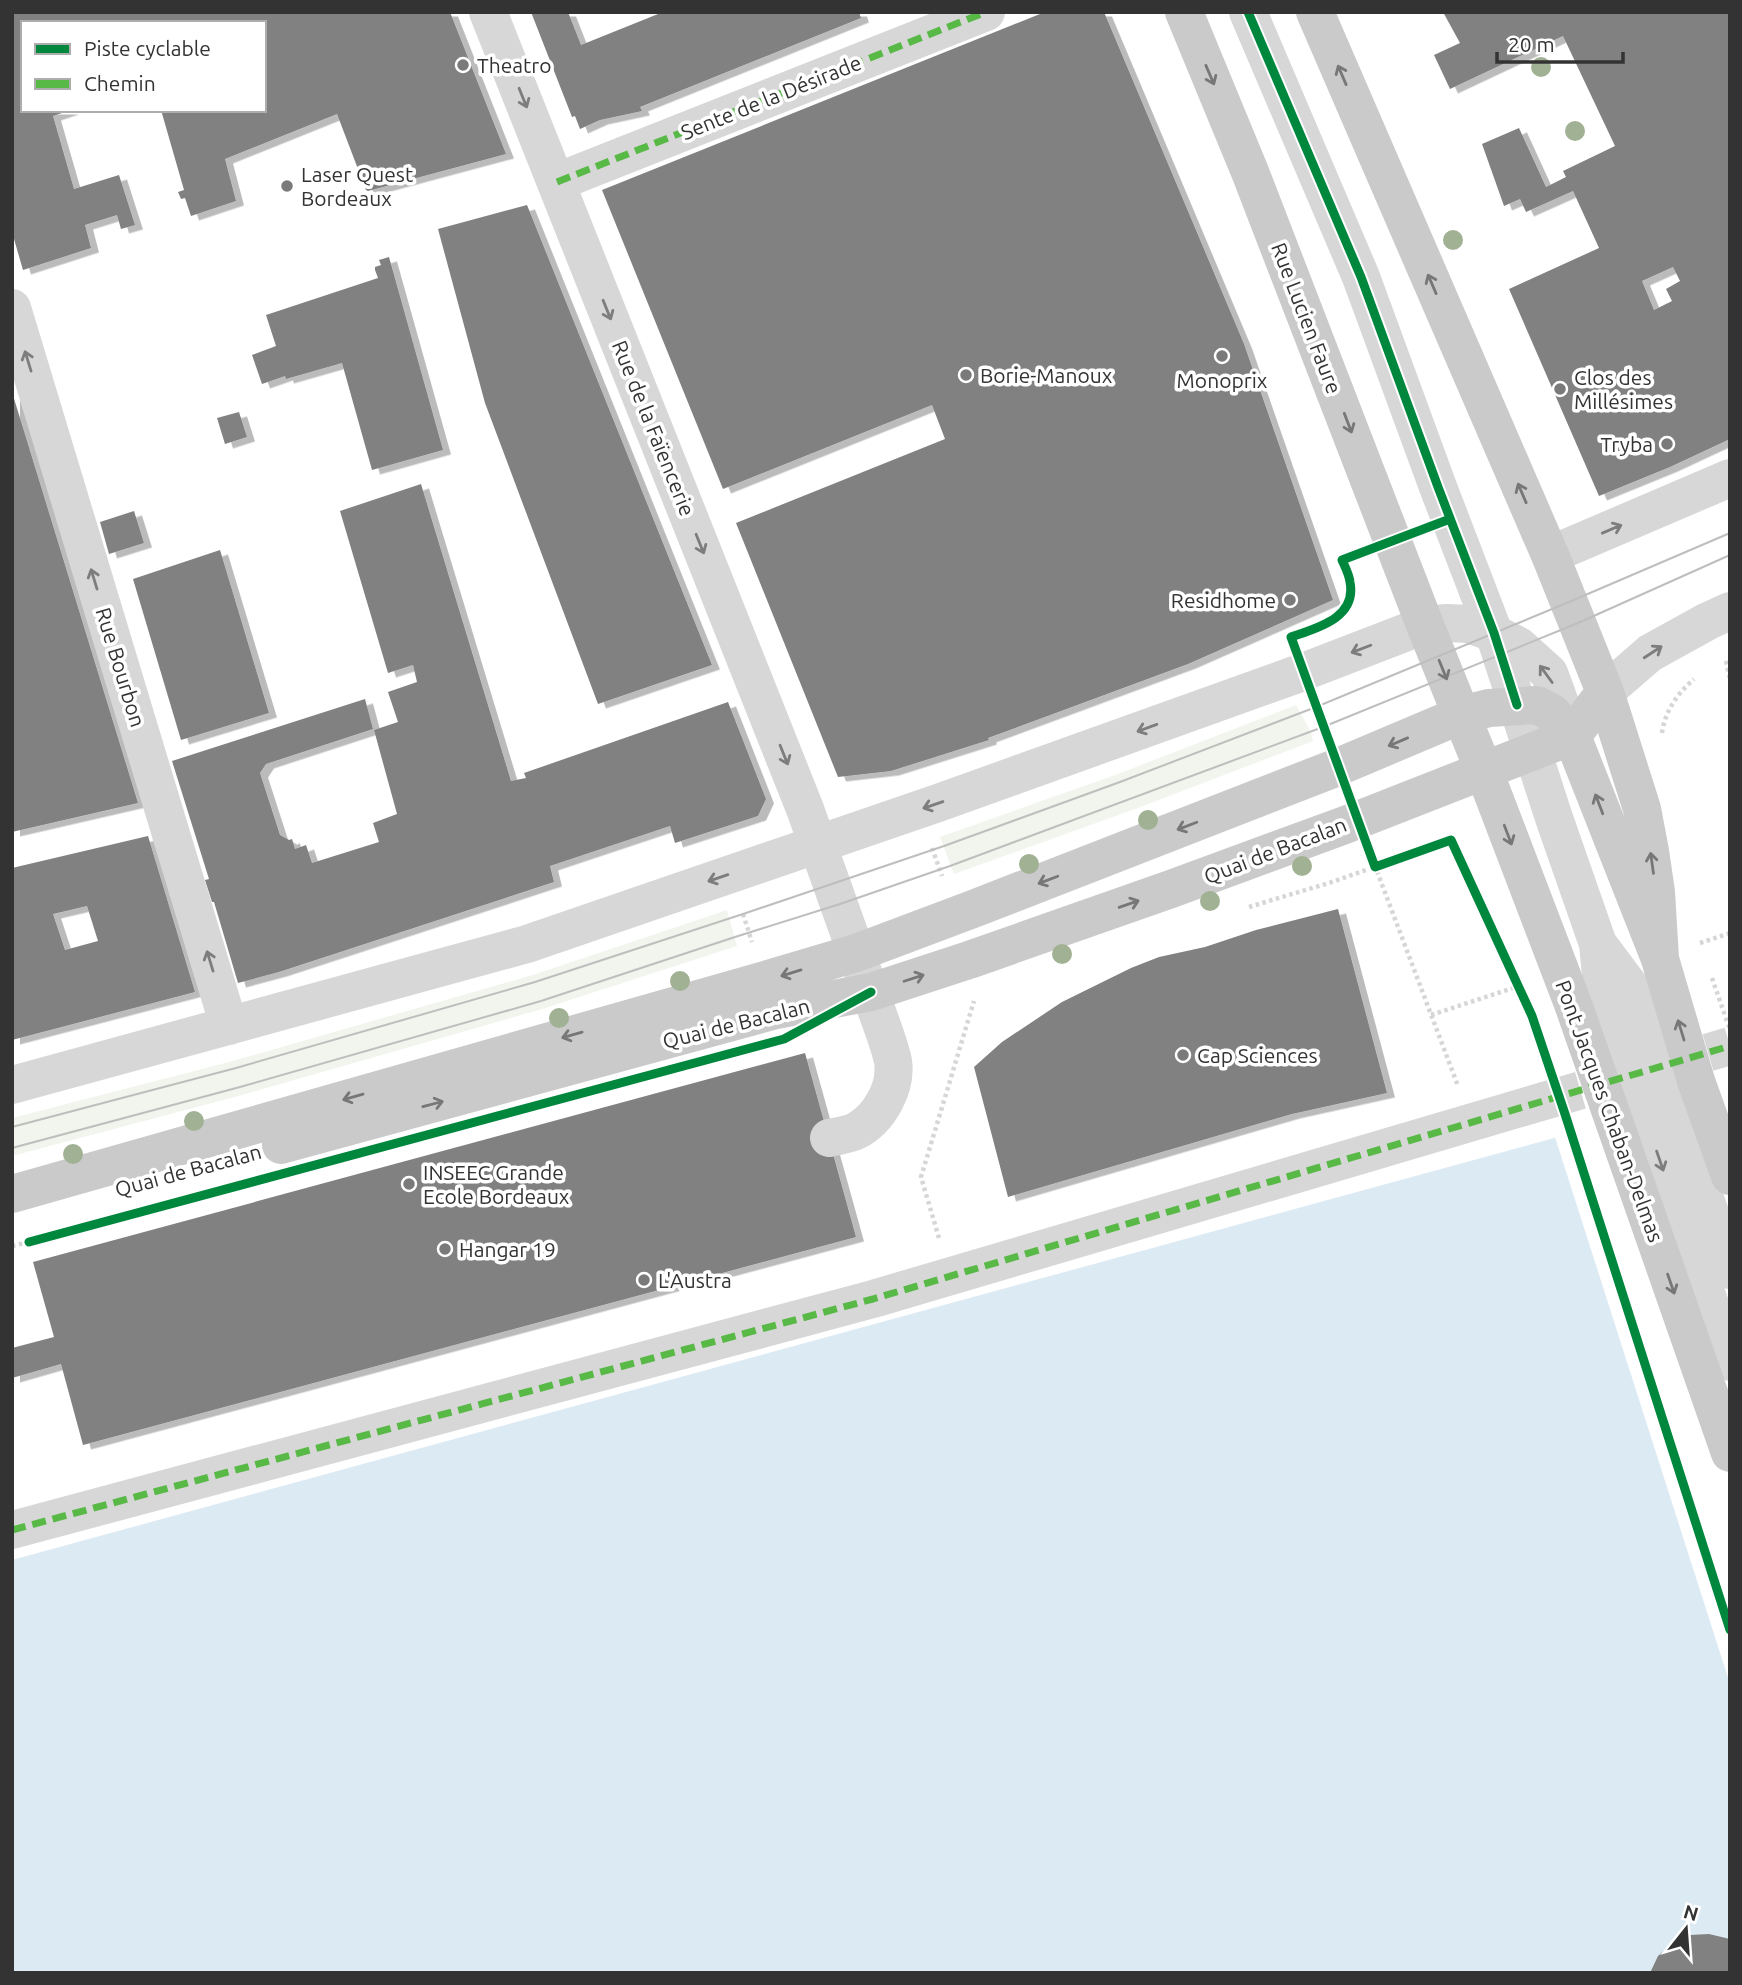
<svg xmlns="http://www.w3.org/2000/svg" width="1742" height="1985" viewBox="0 0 1742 1985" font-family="Ubuntu,sans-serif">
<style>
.green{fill:#f1f5ed}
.water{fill:#dceaf4}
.pier{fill:#fff}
.building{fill:#818181;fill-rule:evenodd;filter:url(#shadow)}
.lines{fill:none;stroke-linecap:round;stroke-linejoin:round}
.minor-tunnel{stroke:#d6d6d6;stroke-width:38;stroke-dasharray:38 19;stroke-linecap:butt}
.path{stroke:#d6d6d6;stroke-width:4.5;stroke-dasharray:3.5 3.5;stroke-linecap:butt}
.minor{stroke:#d7d7d7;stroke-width:38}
.major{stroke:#cacaca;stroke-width:38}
.tram{stroke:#bebebe;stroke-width:2}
.quiet{stroke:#58b947;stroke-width:7;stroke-dasharray:14 7;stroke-linecap:butt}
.cycleway-casing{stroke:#fff;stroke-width:13}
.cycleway{stroke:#00873e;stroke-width:9}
.tree{fill:#a1b194}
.oneway{stroke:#777}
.oneway2{stroke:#7d7d7d}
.poi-dot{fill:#7a7a7a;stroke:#fff;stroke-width:2.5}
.labels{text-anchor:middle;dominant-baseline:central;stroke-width:7;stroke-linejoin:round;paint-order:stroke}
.poi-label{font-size:21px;fill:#333;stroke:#fff;text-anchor:start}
.street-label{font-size:21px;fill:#333;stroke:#fff}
</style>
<defs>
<filter id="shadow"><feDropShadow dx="8" dy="4.5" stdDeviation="0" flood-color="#0004"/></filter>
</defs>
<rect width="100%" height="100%" fill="#fff"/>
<path class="green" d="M 1296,705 L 1311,732 L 1313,741 L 1135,809 L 954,874 L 940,837 L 1118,774 Z
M 727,910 L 737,946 L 542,1009 L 242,1095 L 12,1156 L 12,1118 L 233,1061 L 533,975 Z"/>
<path class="water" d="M 1730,1090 L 1730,1973 L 12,1973 L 12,1560 Z"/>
<path class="pier" d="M 1730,1086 L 1730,1684 L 1554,1134 Z"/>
<path class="building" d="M 12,12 L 450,12 L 506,154 L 368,191 L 366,190 L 337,114 L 225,159 L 236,201 L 191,216 L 185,198 L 181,199 L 178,192 L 184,190 L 161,110 L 264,110 L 264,23 L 23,23 L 23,110 L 71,110 L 53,116 L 74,189 L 119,175 L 135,225 L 121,229 L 117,215 L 85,225 L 91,248 L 23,270 L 12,232 Z
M 531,12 L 568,12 L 581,45 L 663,12 L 859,12 L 861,18 L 640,107 L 642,111 L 600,120 L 580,129 L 575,116 L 572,117 Z
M 1045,12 L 1104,12 L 1244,344 L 1333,600 L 1188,664 L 988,738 L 989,740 L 891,771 L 838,777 L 736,523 L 945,439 L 932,405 L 723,489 L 602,190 Z
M 1443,12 L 1730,12 L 1730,439 L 1670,467 L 1599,496 L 1509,289 L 1599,248 L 1573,191 L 1526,212 L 1520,199 L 1504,206 L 1482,144 L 1519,128 L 1546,187 L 1566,177 L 1563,171 L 1615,146 L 1563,36 L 1450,89 L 1434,55 L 1460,43 ZM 1673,267 L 1680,281 L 1666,289 L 1672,301 L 1654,310 L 1642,281 Z
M 527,205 L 712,665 L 598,704 L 485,403 L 438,229 Z
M 389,257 L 443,450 L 372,470 L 342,363 L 286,379 L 285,376 L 262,384 L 252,355 L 276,346 L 266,315 L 378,278 L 375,270 L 375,267 L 381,265 L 379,260 Z
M 12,392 L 138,803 L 12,832 Z
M 239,412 L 247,437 L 225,444 L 217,418 Z
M 421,484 L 511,781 L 526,778 L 524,773 L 728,702 L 766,799 L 758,816 L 675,843 L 670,826 L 550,866 L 554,882 L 279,972 L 238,983 L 214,902 L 212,902 L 205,880 L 209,879 L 172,761 L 365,699 L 373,729 L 266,764 L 260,773 L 280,835 L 289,840 L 292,839 L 295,849 L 306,845 L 312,863 L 379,842 L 373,823 L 397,814 L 374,730 L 398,722 L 388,692 L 417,682 L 413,665 L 388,673 L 340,511 Z
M 134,511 L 144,543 L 109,554 L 100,522 Z
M 220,550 L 269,713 L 181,740 L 133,579 Z
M 148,836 L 195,992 L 12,1040 L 12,868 ZM 87,906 L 98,941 L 65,950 L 53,914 Z
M 1338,909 L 1387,1093 L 1292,1114 L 1008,1197 L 974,1067 L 1002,1042 L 1062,1002 L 1131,968 L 1159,957 L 1205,947 L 1256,930 Z
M 805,1053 L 856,1237 L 83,1445 L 61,1364 L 12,1378 L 12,1348 L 54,1337 L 33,1262 Z
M 1709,1934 L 1730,1939 L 1730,1973 L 1650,1973 L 1658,1956 L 1672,1943 L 1690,1935 Z"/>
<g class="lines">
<path class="minor-tunnel" d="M 1544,1101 L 1730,1046"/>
<path class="path" d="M 1726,661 L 1730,679
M 1662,733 C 1665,711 1677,694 1694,679
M 932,848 L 942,876
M 1372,858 L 1458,1086
M 1249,907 L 1329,883 L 1451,840 L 1517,982
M 743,914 L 752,942
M 1700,943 L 1730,933
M 1712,978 L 1730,1030
M 1431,1015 L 1519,986
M 1574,1142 L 1730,1630
M 939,1238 L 921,1177 L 974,1001
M 12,1246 L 29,1242"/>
<path class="minor" d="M 488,12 L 805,809 L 885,1034 C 888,1043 891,1052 893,1061 C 897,1088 879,1119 856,1131 C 848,1135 837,1136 829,1138
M 1248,12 L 1361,277 L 1438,487 L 1494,633 L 1554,818 L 1598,944 L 1603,996 L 1730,1362
M 557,182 L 986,12
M 12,308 L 229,1026
M 1550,555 L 1730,478
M 1605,692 L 1650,653 L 1708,621 L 1730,611
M 1598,944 L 1631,988 L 1730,1270
M 12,1085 L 527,944 L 938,803 L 1303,672 L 1425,625 L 1447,623 L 1468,624 L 1494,633 L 1519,646 L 1549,673 L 1572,736
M 12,1530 L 873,1299 L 1544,1101"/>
<path class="major" d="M 1184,12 L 1250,172 L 1425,625 L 1484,771 L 1573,1004 L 1730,1453
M 1315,12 L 1550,555 L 1605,692 L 1642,809 L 1650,851 L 1656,892 L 1660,959 L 1696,1081 L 1730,1176
M 281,1145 L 776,1010 L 871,992 L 969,960 L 1171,889 L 1345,825 L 1572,736 L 1605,692
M 12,1194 L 765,980 L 856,953 L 973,909 L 1338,767 L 1461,715 L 1489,708 L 1537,705 L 1552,713 L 1572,736 L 1660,959"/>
<path class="tram" d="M 12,1127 L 236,1068 L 535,982 L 743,914 L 944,846 L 1120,782 L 1316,707 L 1569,602 L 1730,533
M 12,1148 L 240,1087 L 541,1001 L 735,937 L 840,904 L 950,866 L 1323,727 L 1578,623 L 1730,555"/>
<path class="quiet" d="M 557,182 L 986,12
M 12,1530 L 873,1299 L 1730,1046"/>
<g class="cycleway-casing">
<path id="cycleway" d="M 1248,12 L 1361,277 L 1438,487 L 1494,633 L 1517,705
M 1450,519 L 1342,560 C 1345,567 1349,574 1350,582 C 1357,618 1317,628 1291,637 L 1375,867 L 1451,840 L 1532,1016 L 1565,1114 L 1730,1630
M 29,1242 L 784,1039 L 871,992"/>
</g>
<use href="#cycleway" class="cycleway"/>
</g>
<g class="tree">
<circle cx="1541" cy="67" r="10"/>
<circle cx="1575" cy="131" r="10"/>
<circle cx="1453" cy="240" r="10"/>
<circle cx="1148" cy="820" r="10"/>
<circle cx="1029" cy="864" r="10"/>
<circle cx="1302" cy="866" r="10"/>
<circle cx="1210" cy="901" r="10"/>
<circle cx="1062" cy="954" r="10"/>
<circle cx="680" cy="981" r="10"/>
<circle cx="559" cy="1018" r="10"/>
<circle cx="194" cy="1121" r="10"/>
<circle cx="73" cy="1154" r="10"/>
</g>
<defs><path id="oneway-shaft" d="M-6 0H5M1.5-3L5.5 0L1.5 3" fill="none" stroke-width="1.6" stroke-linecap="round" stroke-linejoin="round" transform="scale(1.75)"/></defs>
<g class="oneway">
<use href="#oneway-shaft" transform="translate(1210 75) rotate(67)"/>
<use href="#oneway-shaft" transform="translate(1342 75) rotate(-113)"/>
<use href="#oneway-shaft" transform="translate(1432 284) rotate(-113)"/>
<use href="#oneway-shaft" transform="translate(1348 423) rotate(69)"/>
<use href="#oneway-shaft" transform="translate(1522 493) rotate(-113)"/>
<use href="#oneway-shaft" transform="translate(1443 670) rotate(68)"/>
<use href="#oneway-shaft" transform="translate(1398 742) rotate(157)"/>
<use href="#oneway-shaft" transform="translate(1599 804) rotate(-111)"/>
<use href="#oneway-shaft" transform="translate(1187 826) rotate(159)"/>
<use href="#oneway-shaft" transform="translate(1508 835) rotate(69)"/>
<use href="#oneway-shaft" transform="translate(1652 863) rotate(-98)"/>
<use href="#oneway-shaft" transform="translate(1048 880) rotate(159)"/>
<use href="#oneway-shaft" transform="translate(1129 904) rotate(-19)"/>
<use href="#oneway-shaft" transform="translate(791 973) rotate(163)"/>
<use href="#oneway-shaft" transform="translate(914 978) rotate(-18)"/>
<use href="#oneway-shaft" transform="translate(1681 1030) rotate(-107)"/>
<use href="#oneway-shaft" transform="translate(572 1035) rotate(164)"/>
<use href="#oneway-shaft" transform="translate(353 1097) rotate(164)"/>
<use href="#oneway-shaft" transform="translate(433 1104) rotate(-15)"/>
<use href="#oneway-shaft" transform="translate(1671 1284) rotate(71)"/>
</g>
<g class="oneway2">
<use href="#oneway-shaft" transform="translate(523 98) rotate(68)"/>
<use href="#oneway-shaft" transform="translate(607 310) rotate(68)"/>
<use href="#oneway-shaft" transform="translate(28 361) rotate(-107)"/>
<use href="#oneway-shaft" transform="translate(1612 529) rotate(-23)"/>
<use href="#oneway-shaft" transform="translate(700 544) rotate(68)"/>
<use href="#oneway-shaft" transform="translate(94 579) rotate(-107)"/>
<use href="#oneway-shaft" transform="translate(1361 649) rotate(159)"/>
<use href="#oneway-shaft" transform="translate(1653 652) rotate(-33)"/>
<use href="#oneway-shaft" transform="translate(1546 674) rotate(-126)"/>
<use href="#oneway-shaft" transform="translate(1147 728) rotate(160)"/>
<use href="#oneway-shaft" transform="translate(784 755) rotate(68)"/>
<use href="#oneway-shaft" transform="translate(933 805) rotate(161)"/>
<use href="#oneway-shaft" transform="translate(718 878) rotate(161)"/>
<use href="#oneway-shaft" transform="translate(210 961) rotate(-107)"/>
<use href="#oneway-shaft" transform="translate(1660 1161) rotate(71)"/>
</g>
<g class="poi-dot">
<circle cx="463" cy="65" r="7"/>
<circle cx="287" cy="186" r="7"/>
<circle cx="1222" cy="356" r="7"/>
<circle cx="966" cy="375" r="7"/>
<circle cx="1560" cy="389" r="7"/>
<circle cx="1667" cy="444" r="7"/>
<circle cx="1290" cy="600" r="7"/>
<circle cx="1183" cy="1055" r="7"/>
<circle cx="409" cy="1184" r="7"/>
<circle cx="445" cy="1249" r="7"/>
<circle cx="644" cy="1280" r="7"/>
</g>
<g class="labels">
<g class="poi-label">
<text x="477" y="65">Theatro</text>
<text x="301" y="174">Laser Quest<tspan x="301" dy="24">Bordeaux</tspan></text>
<text x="980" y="375">Borie-Manoux</text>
<text x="1574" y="377">Clos des<tspan x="1574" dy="24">Millésimes</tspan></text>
<text x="1222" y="380" text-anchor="middle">Monoprix</text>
<text x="1653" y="444" text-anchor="end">Tryba</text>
<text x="1276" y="600" text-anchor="end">Residhome</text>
<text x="1197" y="1055">Cap Sciences</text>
<text x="423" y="1172">INSEEC Grande<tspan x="423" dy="24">Ecole Bordeaux</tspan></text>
<text x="459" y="1249">Hangar 19</text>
<text x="658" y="1280">L'Austra</text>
</g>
<g class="street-label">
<text transform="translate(771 97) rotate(-22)">Sente de la Désirade</text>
<text transform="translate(1307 318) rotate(69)">Rue Lucien Faure</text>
<text transform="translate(654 428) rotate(68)">Rue de la Faïencerie</text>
<text transform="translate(121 667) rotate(73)">Rue Bourbon</text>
<text transform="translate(1275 850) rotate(-21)">Quai de Bacalan</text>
<text transform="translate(736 1023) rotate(-14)">Quai de Bacalan</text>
<text transform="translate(1610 1111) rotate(70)">Pont Jacques Chaban-Delmas</text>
<text transform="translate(188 1170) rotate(-15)">Quai de Bacalan</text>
</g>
</g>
<rect width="1742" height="1985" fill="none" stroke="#333333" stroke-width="28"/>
<rect x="21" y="21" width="245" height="91" fill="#ffffff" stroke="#adadad" stroke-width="2"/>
<rect x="35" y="44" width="35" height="10" fill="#00873e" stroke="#adadad" stroke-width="2"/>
<text x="84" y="56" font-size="21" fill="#333333">Piste cyclable</text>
<rect x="35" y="79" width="35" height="10" fill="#58b947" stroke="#adadad" stroke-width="2"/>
<text x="84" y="91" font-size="21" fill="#333333">Chemin</text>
<g transform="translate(1686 1929) rotate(17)" stroke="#ffffff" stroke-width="5" paint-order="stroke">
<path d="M0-5L12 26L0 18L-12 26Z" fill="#333333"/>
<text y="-10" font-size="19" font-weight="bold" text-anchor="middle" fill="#333333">N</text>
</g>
<path d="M1497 52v10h126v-10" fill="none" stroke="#333333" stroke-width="3.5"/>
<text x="1508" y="52" font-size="21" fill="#333333" stroke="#ffffff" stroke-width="5" paint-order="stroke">20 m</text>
</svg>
